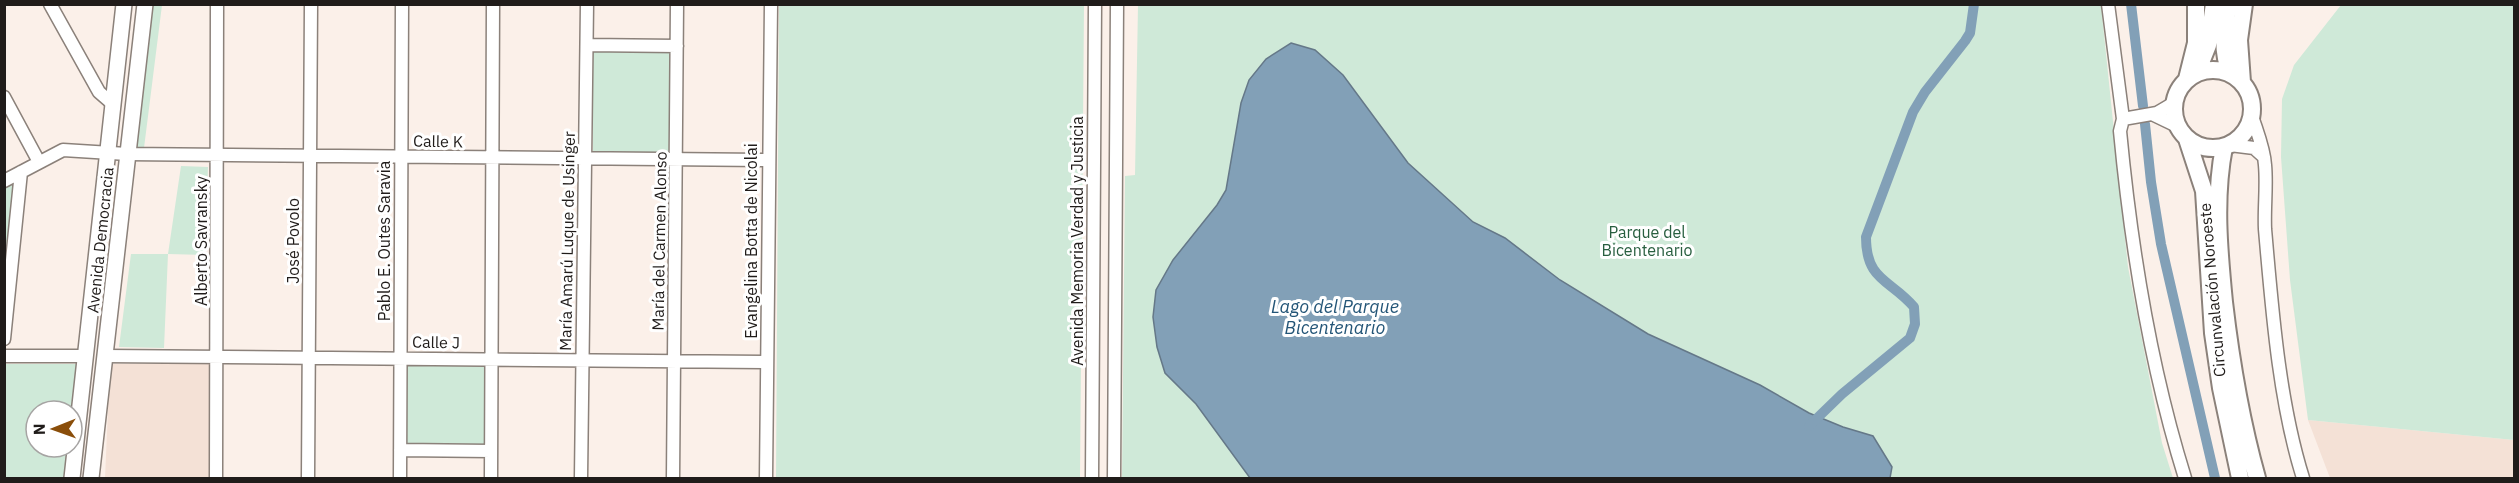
<svg xmlns="http://www.w3.org/2000/svg" width="2519" height="483" viewBox="0 0 2519 483" font-family="'IBM Plex Sans',sans-serif">
<style>
.built{fill:#f4e1d6}
.green{fill:#cfe9d8}
.water{fill:#82a0b7;stroke:#657888;stroke-width:1.5}
.lines{fill:none;stroke-linecap:round;stroke-linejoin:round}
.canal{stroke:#82a0b7;stroke-width:10}
.minor-casing{stroke:#8b817a;stroke-width:15}
.major-casing{stroke:#8b817a;stroke-width:18}
.highway-casing{stroke:#8b817a;stroke-width:20}
.minor{stroke:#fff;stroke-width:12}
.major{stroke:#fff;stroke-width:15}
.highway{stroke:#fff;stroke-width:16}
.labels{text-anchor:middle;dominant-baseline:central;stroke-width:6;stroke-linejoin:round;paint-order:stroke}
.street-label{font-size:16px;fill:#201c1a;stroke:#fff}
.park-label{font-size:16px;fill:#295f40;stroke:#fff}
.water-label{font-size:18px;font-style:italic;fill:#235577;stroke:#fff}
</style>
<rect width="100%" height="100%" fill="#fbf0e9"/>
<path class="built" d="M 110,364 L 210,364 L 210,478 L 105,478 Z
M 2308,420 L 2514,440 L 2514,478 L 2330,478 Z"/>
<path class="green" d="M 149,5 L 162,5 L 144,148 L 133,148 Z
M 779,5 L 1084,5 L 1080,478 L 776,478 Z
M 1138,5 L 2101,5 L 2128,267 L 2162,443 L 2173,478 L 1122,478 L 1125,176 L 1135,175 Z
M 2341,5 L 2514,5 L 2514,440 L 2308,420 L 2290,280 L 2281,157 L 2282,99 L 2294,65 Z
M 671,51 L 671,152 L 593,152 L 593,52 Z
M 181,166 L 208,167 L 205,255 L 168,254 L 164,348 L 119,347 L 131,254 L 168,254 Z
M 13,184 L 5,262 L 5,188 Z
M 405,362 L 487,363 L 486,447 L 404,446 Z
M 5,364 L 78,364 L 72,411 L 36,411 L 36,447 L 68,447 L 64,478 L 5,478 Z"/>
<path class="water" d="M 1291,43 L 1315,50 L 1343,75 L 1408,163 L 1473,222 L 1505,238 L 1560,280 L 1648,334 L 1760,385 L 1809,413 L 1843,427 L 1873,436 L 1892,467 L 1890,478 L 1250,478 L 1196,404 L 1165,373 L 1157,347 L 1153,317 L 1156,290 L 1173,260 L 1217,205 L 1226,190 L 1241,103 L 1249,80 L 1266,59 Z"/>
<g class="lines">
<path class="canal" d="M 2131,4 L 2143,106
M 2145,124 L 2151,182 L 2161,244 L 2215,478
M 1809,426 L 1842,394 L 1910,338 L 1915,324 L 1914,307 C 1890,279 1866,281 1866,237 L 1913,112 L 1925,92 L 1965,41 L 1970,33 L 1974,4"/>
<g class="minor-casing">
<path id="minor" d="M 50,4 L 99,92 L 114,105
M 2108,4 L 2123,119
M 587,45 L 677,46
M 4,97 L 39,162
M 2174,103 L 2157,113 L 2123,119 L 2120,131 C 2131,247 2150,366 2185,478
M 2152,114 L 2177,126
M 2252,116 C 2257,132 2264,148 2265,165 C 2267,186 2264,208 2265,229 C 2272,309 2279,402 2303,478
M 2230,145 L 2254,148 L 2264,157
M 4,181 L 63,150 L 127,154 L 768,160
M 4,339 L 21,172
M 4,356 L 86,356
M 105,356 L 767,362
M 400,450 L 491,451
M 216,478 L 217,4
M 308,478 L 311,4
M 400,478 L 402,4
M 491,478 L 493,4
M 581,478 L 587,4
M 673,478 L 677,4
M 766,478 L 771,4
M 1092,478 L 1095,4
M 1114,478 L 1117,4"/>
</g>
<g class="major-casing">
<path id="major" d="M 72,478 L 124,4
M 91,478 L 145,4"/>
</g>
<g class="highway-casing">
<path id="highway" d="M 2228,4 C 2224,28 2221,52 2231,74
M 2200,65 L 2208,45 L 2214,4
M2174 109a39 39 0 1 1 78 0a39 39 0 1 1-78 0Z
M 2187,79 L 2196,43 L 2196,4
M 2242,82 L 2239,40 L 2244,4
M 2187,139 L 2204,191 L 2213,333 L 2221,388 L 2240,478
M 2224,147 C 2214,198 2219,251 2224,302 C 2231,362 2241,421 2257,478"/>
</g>
<use href="#minor" class="minor"/>
<use href="#major" class="major"/>
<use href="#highway" class="highway"/>
</g>
<g class="labels">
<g class="street-label">
<text transform="translate(438 141) rotate(1)">Calle K</text>
<text transform="translate(100 240) rotate(-84)">Avenida Democracia</text>
<text transform="translate(201 241) rotate(-90)">Alberto Savransky</text>
<text transform="translate(293 241) rotate(-90)">José Povolo</text>
<text transform="translate(384 241) rotate(-90)">Pablo E. Outes Saravia</text>
<text transform="translate(567 241) rotate(-89)">María Amarú Luque de Usinger</text>
<text transform="translate(659 241) rotate(-89)">María del Carmen Alonso</text>
<text transform="translate(751 241) rotate(-90)">Evangelina Botta de Nicolai</text>
<text transform="translate(1077 241) rotate(-90)">Avenida Memoria Verdad y Justicia</text>
<text transform="translate(2212 290) rotate(-95)">Circunvalación Noroeste</text>
<text transform="translate(436 342) rotate(1)">Calle J</text>
</g>
<g class="park-label">
<text x="1647" y="232">Parque del<tspan x="1647" dy="18">Bicentenario</tspan></text>
</g>
<g class="water-label">
<text x="1335" y="306">Lago del Parque<tspan x="1335" dy="21">Bicentenario</tspan></text>
</g>
</g>
<rect width="2519" height="483" fill="none" stroke="#201c1a" stroke-width="12"/>
<g transform="translate(54 429) rotate(269)"><circle r="28" fill="#ffffff" stroke="#a6a4a3" stroke-width="1.5"/>
<path d="M0-4.5L10 22L0 15L-10 22Z" fill="#8a4e0a"/>
<text y="-9" font-size="16" font-weight="bold" text-anchor="middle" fill="#201c1a">N</text>
</g>
</svg>
